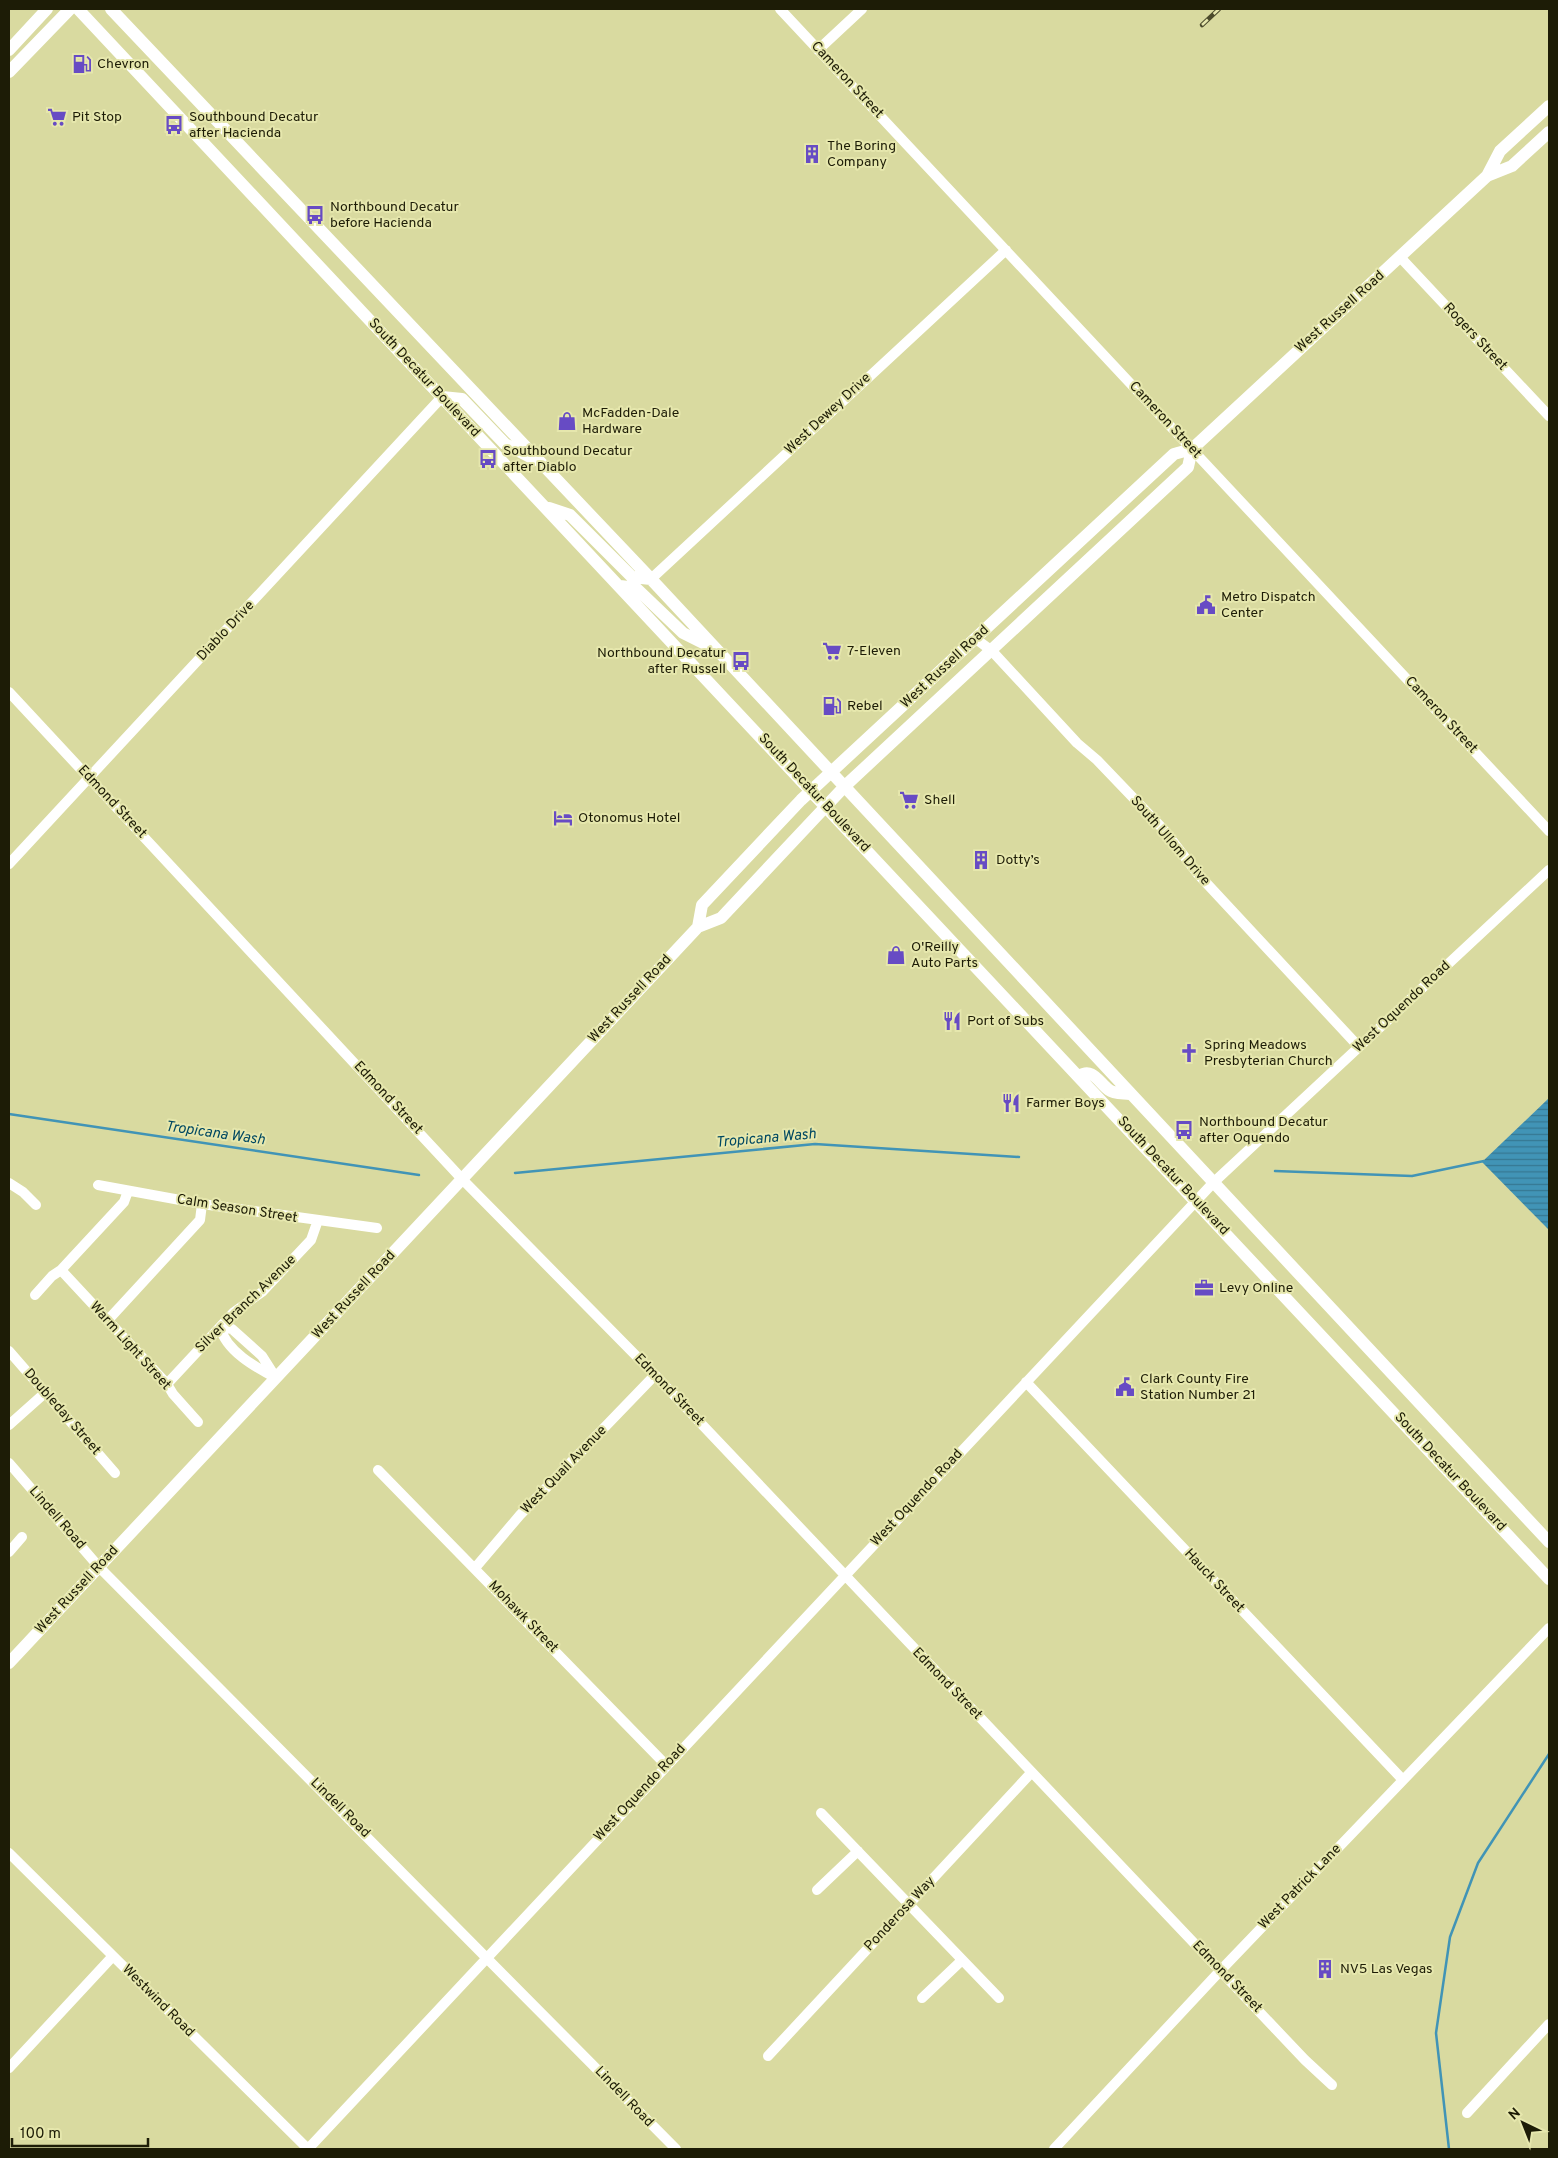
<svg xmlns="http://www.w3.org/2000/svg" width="1558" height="2158" viewBox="0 0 1558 2158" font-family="Overpass,sans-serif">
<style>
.water{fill:url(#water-rules)}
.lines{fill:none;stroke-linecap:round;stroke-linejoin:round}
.stream{stroke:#4194b6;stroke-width:2.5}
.minor{stroke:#fff;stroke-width:10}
.major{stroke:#fff;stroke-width:12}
.rail-casing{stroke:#4c4b2c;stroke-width:4.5}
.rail{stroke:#e6e7ad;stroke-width:2.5;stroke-dasharray:8;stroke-linecap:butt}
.labels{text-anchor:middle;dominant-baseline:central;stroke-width:4;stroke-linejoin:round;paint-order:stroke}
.poi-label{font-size:14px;fill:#1d1c06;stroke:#e6e7ad;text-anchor:start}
.street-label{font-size:14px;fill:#1d1c06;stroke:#e6e7ad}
.water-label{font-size:15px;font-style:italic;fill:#004861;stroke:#e6e7ad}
</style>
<defs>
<pattern id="water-rules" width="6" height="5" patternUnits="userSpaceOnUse" patternTransform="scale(1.25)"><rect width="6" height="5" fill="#4194b6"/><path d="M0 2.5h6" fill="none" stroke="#367892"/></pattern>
</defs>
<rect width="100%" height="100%" fill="#d9daa0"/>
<path class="water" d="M 1549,1098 L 1549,1230 L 1482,1162 Z"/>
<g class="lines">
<path class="stream" d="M 9,1114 L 419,1175
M 1275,1171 L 1412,1176 L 1484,1161
M 515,1173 L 815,1144 L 1019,1157
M 1449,2149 L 1436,2033 L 1450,1937 L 1478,1863 L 1549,1754"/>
<path class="minor" d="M 780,9 L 1549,831
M 818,50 L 862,9
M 1400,257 L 1549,416
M 651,579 L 1006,250
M 976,639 L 992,651 L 1077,743 L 1097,760 L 1165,831 L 1197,873 L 1359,1047
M 9,692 L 462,1179 L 655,1375 L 1305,2060 L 1332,2085
M 9,864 L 442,397
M 9,1183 L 23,1192 L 36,1205
M 98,1185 L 202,1204 L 377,1228
M 61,1270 L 167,1384 L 173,1394 L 198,1422
M 35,1295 L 52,1276 L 61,1270 L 124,1202 L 128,1191
M 108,1320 L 200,1220 L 202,1204
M 220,1327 L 232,1329 L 262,1356 L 276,1378 C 255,1367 226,1351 220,1327 Z
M 9,1351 L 115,1473
M 1026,1382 L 1403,1780
M 167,1384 L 234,1312 L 262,1292 L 311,1240 L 318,1220
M 9,1425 L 46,1392
M 9,1463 L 99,1567 L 676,2149
M 378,1470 L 666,1765
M 9,1552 L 22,1537
M 475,1568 L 520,1515 L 655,1375
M 821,1813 L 999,1998
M 9,1853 L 308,2149
M 817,1890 L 858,1851
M 922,1998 L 962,1960
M 768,2056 L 1031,1773
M 9,2068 L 113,1956
M 1467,2113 L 1549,2024
M 308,2149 L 1213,1183 L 1549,870
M 1054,2149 L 1220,1971 L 1549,1628"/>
<path class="major" d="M 78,9 L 1549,1579
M 111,9 L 651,579 L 1549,1542
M 9,50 L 47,9
M 9,72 L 70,9
M 1487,176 L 1512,166 L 1549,132
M 442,397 L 462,399 L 505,444 L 530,457
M 549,508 L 570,515 L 632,577 L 651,579
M 620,586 L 636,588 L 683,633 L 709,646
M 698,927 L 702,905 L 801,800 L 1174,454 L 1192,449 L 1487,176 L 1500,151 L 1549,106
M 1079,1076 C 1093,1067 1099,1083 1109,1090 C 1114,1094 1124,1093 1130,1094
M 9,1663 L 698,927 L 721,918 L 845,786 L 1188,467 L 1192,449"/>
<g class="rail-casing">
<path id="rail" d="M 1202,25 L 1219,9"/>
</g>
<use href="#rail" class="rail"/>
</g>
<defs>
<g id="fuel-bare" transform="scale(1.5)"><path d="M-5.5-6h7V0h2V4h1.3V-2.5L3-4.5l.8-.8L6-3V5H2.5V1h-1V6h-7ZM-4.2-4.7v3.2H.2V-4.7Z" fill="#674bc4" stroke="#e6e7ad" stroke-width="2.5" paint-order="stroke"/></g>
<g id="supermarket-bare" transform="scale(1.5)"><path d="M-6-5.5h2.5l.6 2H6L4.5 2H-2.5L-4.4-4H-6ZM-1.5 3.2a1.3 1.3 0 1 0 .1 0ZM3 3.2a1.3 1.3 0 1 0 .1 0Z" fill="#674bc4" stroke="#e6e7ad" stroke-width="2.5" paint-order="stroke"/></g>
<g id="bus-bare" transform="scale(1.5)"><path d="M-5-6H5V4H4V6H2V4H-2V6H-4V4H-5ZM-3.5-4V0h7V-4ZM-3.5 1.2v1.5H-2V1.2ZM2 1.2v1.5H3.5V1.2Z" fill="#674bc4" stroke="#e6e7ad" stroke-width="2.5" paint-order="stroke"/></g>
<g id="building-bare" transform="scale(1.5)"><path d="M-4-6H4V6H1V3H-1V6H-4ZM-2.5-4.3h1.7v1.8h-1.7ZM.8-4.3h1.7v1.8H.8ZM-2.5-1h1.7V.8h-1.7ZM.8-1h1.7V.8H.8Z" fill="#674bc4" stroke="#e6e7ad" stroke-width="2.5" paint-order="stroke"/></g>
<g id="shop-bare" transform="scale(1.5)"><path d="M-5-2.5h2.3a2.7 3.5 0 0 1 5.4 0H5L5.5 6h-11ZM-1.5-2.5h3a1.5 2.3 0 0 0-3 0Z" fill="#674bc4" stroke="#e6e7ad" stroke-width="2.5" paint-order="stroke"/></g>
<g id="civic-bare" transform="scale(1.5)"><path d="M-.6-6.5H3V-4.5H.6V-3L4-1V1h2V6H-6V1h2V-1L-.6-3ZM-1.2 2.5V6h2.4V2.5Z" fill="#674bc4" stroke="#e6e7ad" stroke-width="2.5" paint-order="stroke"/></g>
<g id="hotel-bare" transform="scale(1.5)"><path d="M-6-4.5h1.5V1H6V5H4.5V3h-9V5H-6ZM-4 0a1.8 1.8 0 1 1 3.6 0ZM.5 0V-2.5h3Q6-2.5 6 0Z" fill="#674bc4" stroke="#e6e7ad" stroke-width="2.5" paint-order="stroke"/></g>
<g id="restaurant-bare" transform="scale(1.5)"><path d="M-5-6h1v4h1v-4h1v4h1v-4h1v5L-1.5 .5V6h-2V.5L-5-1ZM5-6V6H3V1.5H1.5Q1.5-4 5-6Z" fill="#674bc4" stroke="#e6e7ad" stroke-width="2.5" paint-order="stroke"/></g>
<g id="church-bare" transform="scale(1.5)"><path d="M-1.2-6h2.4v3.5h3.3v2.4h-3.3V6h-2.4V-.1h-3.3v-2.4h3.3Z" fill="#674bc4" stroke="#e6e7ad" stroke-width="2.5" paint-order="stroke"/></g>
<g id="office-bare" transform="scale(1.5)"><path d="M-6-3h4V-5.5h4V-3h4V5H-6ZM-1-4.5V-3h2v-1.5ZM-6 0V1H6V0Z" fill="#674bc4" stroke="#e6e7ad" stroke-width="2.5" paint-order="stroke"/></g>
</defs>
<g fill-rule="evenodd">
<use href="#fuel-bare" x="82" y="64"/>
<use href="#supermarket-bare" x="57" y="117"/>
<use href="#bus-bare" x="174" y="125"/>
<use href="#building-bare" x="812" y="154"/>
<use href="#bus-bare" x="315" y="215"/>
<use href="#shop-bare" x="567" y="421"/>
<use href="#bus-bare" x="488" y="459"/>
<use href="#civic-bare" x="1206" y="605"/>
<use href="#supermarket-bare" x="832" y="651"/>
<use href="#bus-bare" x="741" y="661"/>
<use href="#fuel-bare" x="832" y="706"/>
<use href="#supermarket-bare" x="909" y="800"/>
<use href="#hotel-bare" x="563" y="818"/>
<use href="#building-bare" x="981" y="860"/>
<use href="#shop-bare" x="896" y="955"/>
<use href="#restaurant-bare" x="952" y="1021"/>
<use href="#church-bare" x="1189" y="1053"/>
<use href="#restaurant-bare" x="1011" y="1103"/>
<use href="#bus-bare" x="1184" y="1130"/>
<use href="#office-bare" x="1204" y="1288"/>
<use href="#civic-bare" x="1125" y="1387"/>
<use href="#building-bare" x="1325" y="1969"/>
</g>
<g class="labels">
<g class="poi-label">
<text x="97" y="64">Chevron</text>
<text x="72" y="117">Pit Stop</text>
<text x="189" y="117">Southbound Decatur<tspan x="189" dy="16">after Hacienda</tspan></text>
<text x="827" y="146">The Boring<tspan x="827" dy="16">Company</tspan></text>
<text x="330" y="207">Northbound Decatur<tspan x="330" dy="16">before Hacienda</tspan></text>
<text x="582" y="413">McFadden-Dale<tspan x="582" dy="16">Hardware</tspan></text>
<text x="503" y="451">Southbound Decatur<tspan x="503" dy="16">after Diablo</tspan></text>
<text x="1221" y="597">Metro Dispatch<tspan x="1221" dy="16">Center</tspan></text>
<text x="847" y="651">7-Eleven</text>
<text x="726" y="653" text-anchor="end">Northbound Decatur<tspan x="726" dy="16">after Russell</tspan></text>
<text x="847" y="706">Rebel</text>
<text x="924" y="800">Shell</text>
<text x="578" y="818">Otonomus Hotel</text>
<text x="996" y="860">Dotty’s</text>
<text x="911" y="947">O'Reilly<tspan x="911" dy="16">Auto Parts</tspan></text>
<text x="967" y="1021">Port of Subs</text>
<text x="1204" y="1045">Spring Meadows<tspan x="1204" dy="16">Presbyterian Church</tspan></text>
<text x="1026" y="1103">Farmer Boys</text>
<text x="1199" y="1122">Northbound Decatur<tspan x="1199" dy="16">after Oquendo</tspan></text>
<text x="1219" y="1288">Levy Online</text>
<text x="1140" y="1379">Clark County Fire<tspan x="1140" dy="16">Station Number 21</tspan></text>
<text x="1340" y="1969">NV5 Las Vegas</text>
</g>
<g class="street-label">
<text transform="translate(847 80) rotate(47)">Cameron Street</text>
<text transform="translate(1340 312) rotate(-42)">West Russell Road</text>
<text transform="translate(1475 337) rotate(47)">Rogers Street</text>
<text transform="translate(424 378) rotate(47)">South Decatur Boulevard</text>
<text transform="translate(828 414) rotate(-43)">West Dewey Drive</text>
<text transform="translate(1165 420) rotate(47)">Cameron Street</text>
<text transform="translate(226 631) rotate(-47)">Diablo Drive</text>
<text transform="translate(945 667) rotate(-43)">West Russell Road</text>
<text transform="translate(1441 715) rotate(47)">Cameron Street</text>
<text transform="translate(814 793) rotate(47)">South Decatur Boulevard</text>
<text transform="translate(112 802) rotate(47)">Edmond Street</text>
<text transform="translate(1170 841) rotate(49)">South Ullom Drive</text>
<text transform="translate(630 999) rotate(-47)">West Russell Road</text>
<text transform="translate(1402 1007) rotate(-43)">West Oquendo Road</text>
<text transform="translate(388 1098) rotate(47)">Edmond Street</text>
<text transform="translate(1173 1176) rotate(47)">South Decatur Boulevard</text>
<text transform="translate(237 1209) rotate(9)">Calm Season Street</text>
<text transform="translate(354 1295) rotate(-47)">West Russell Road</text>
<text transform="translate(246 1304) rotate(-44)">Silver Branch Avenue</text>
<text transform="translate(130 1346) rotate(48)">Warm Light Street</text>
<text transform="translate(669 1390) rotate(46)">Edmond Street</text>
<text transform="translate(62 1412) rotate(49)">Doubleday Street</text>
<text transform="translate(564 1470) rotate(-46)">West Quail Avenue</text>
<text transform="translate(1450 1472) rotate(47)">South Decatur Boulevard</text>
<text transform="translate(917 1498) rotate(-47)">West Oquendo Road</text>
<text transform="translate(57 1518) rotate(49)">Lindell Road</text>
<text transform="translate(1214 1581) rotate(47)">Hauck Street</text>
<text transform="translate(77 1590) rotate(-47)">West Russell Road</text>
<text transform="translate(523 1617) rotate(46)">Mohawk Street</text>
<text transform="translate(947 1684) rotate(46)">Edmond Street</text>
<text transform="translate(640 1793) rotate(-47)">West Oquendo Road</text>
<text transform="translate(340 1808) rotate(45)">Lindell Road</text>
<text transform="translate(1300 1887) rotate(-46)">West Patrick Lane</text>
<text transform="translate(900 1914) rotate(-47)">Ponderosa Way</text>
<text transform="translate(1227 1977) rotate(46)">Edmond Street</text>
<text transform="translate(158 2001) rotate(45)">Westwind Road</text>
<text transform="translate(624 2097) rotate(46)">Lindell Road</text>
</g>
<g class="water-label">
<text transform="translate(215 1134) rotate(8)">Tropicana Wash</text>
<text transform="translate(766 1139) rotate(-5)">Tropicana Wash</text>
</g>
</g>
<rect width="1558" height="2158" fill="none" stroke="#1d1c06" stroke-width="20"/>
<g transform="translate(1523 2123) rotate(317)" stroke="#e6e7ad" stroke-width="4" paint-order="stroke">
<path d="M0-4L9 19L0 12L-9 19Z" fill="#1d1c06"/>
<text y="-8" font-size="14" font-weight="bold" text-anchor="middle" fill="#1d1c06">N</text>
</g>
<path d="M12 2138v8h136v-8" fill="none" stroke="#1d1c06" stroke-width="2.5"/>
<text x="20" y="2138" font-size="15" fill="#1d1c06" stroke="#e6e7ad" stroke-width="4" paint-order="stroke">100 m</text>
</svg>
